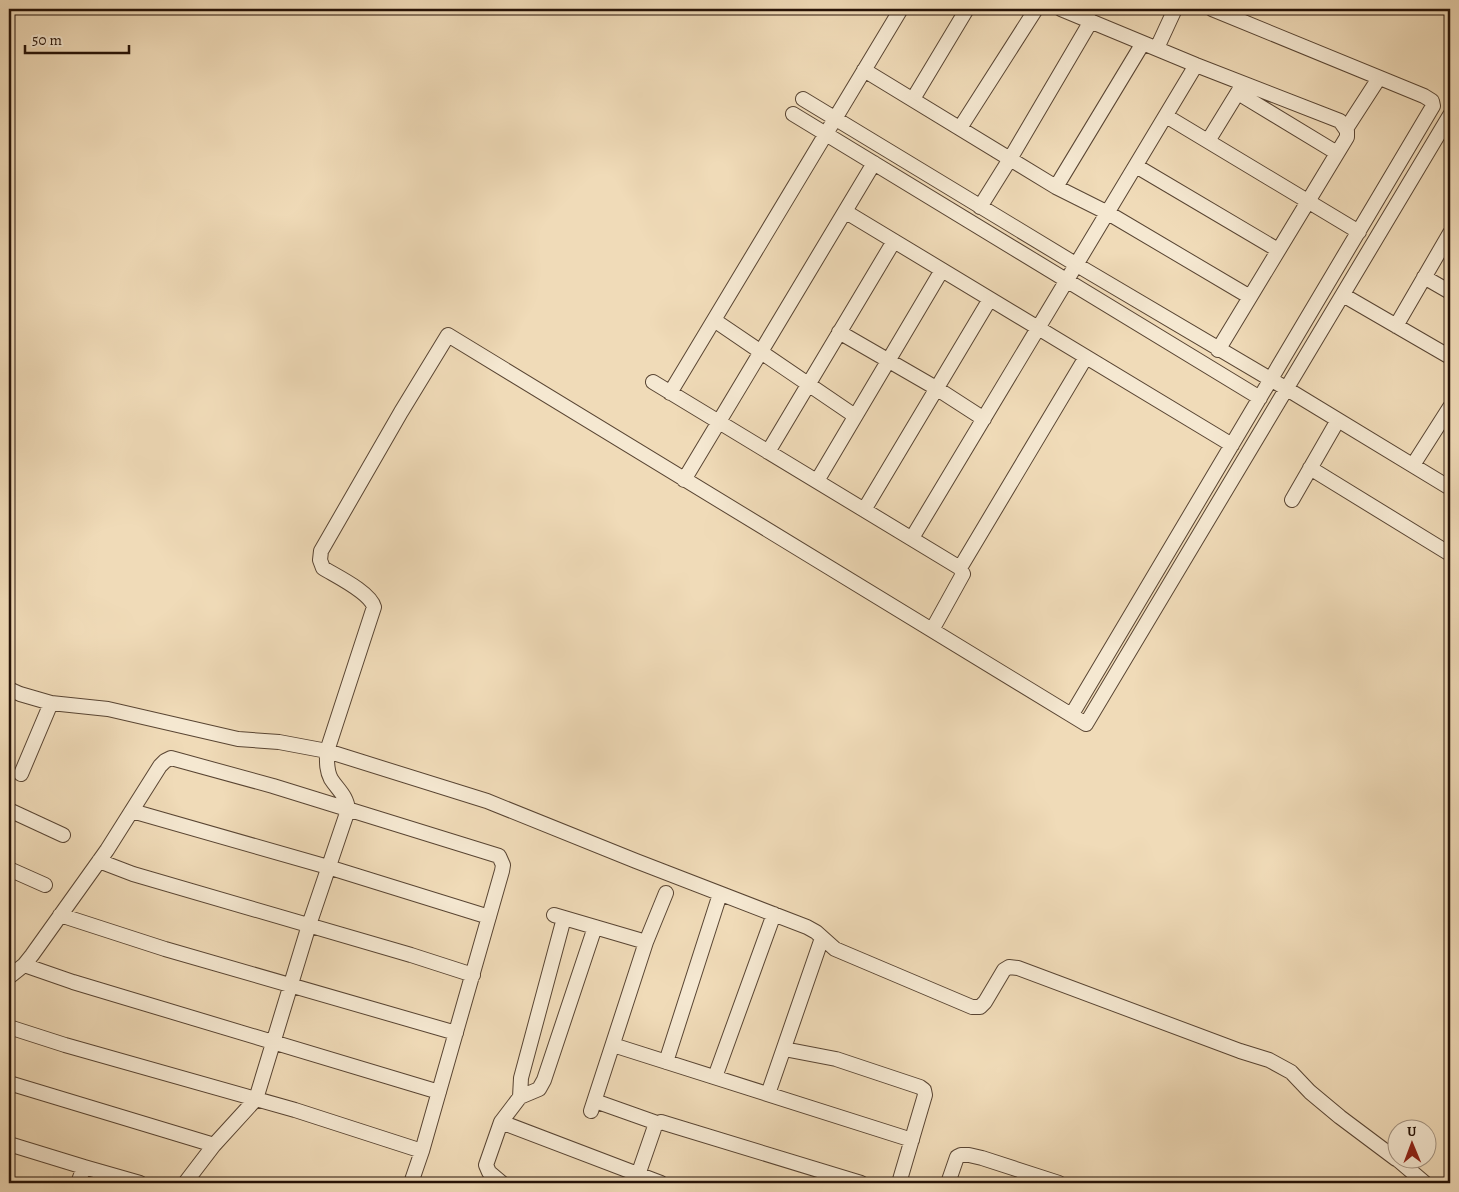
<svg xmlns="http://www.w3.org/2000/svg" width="1459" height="1192" viewBox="0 0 1459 1192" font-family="Alegreya,serif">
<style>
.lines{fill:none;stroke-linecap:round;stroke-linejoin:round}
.minor-casing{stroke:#594533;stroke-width:16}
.minor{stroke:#f5e8d1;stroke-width:14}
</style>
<rect width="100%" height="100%" fill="#f0dbb8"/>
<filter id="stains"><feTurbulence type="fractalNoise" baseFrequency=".004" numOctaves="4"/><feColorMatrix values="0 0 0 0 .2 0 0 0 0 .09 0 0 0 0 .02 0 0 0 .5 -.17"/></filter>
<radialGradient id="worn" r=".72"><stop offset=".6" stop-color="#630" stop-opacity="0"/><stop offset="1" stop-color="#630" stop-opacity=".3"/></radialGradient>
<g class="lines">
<g class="minor-casing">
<path id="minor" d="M 1061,9 L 1196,65 L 1340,121 L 1347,131 L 1347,137 L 1218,350
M 1157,48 L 1175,9
M 864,70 L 1056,187 L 1108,213 L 1250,297
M 1238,93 L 1337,153
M 803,99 L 1077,265 L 1287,389 L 1450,488
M 913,99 L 967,9
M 793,114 L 1260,398
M 1166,116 L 1359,232
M 960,128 L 1036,9
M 1346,129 L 1379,78
M 1208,141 L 1243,84
M 1136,166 L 1278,250
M 1056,187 L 1143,43
M 980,207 L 1010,159 L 1091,21
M 846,212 L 1232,445
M 1424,277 L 1450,292
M 1343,295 L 1450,357
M 714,320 L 855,416
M 1396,326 L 1450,233
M 839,332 L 936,388 L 984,419
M 653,382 L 960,568 L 963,574 L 932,630
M 670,393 L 901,9
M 768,452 L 894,241
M 1413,465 L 1450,407
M 1310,468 L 1450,554
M 684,480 L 874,163
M 817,481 L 942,270
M 1292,500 L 1338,420
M 864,510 L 990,299
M 912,538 L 1196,65
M 960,568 L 1086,357
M 9,689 L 20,694 L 51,703 L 108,709 L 238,739 L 279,742 L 327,751 L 487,801 L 636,861 L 807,927 L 816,932 L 835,949 L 972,1007 L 980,1007 L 985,1002 L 1004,970 L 1009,967 L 1018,968 L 1240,1051 L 1269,1060 L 1291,1072 L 1310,1092 L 1340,1117 L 1396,1159
M 1072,714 L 1433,106 L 1432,101 L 1424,96 L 1212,9
M 21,774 L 51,703
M 9,810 L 63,835
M 132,811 L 328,867 L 489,917
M 99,861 L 133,874 L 411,955 L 473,975
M 9,869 L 45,885
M 60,915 L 165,949 L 456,1033
M 554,915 L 646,942
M 564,918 L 521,1078 L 520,1097 L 501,1122 L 661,1183
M 24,965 L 73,982 L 439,1092
M 9,977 L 24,965 L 32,955 L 107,850 L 160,766 L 165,761 L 171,758 L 273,786 L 499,856 L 503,865 L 502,871 L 422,1151 L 411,1183
M 9,1027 L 65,1045 L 295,1110 L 422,1151
M 613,1045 L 912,1140
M 784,1049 L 836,1059 L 920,1087 L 924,1090 L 925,1095 L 899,1183
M 666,1062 L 720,894
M 715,1077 L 774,914
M 9,1083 L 214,1145
M 768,1094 L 822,938
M 520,1097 L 539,1089 L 544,1080 L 595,927
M 595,1101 L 657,1123
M 591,1111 L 646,942 L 666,893
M 501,1122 L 486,1165 L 489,1172 L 502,1183
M 9,1144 L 84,1167 L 78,1183
M 1398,1160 L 1425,1183
M 84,1167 L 140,1183
M 638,1175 L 655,1126 L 661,1122 L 861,1183
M 185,1183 L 214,1145 L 256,1099 L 309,925 L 348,810 C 347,796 338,790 331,779 C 326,770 327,760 327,751 L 374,607 C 370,592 336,576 323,568 L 320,560 L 321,551 L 401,412 L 448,335 L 1086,724 L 1450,115
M 948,1183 L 957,1157 L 961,1155 L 969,1155 L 982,1158 L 1059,1183"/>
</g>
<use href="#minor" class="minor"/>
</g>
<rect width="1459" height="1192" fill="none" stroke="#f0dbb8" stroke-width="30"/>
<rect x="10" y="10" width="1439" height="1172" fill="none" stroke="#271307" stroke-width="2.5"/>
<rect x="15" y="15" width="1429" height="1162" fill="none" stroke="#271307"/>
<g transform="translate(1412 1144) rotate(359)"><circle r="24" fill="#f5e8d1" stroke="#a39380"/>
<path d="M0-4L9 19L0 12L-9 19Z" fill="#8f2418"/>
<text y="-8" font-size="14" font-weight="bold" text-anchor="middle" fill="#271307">U</text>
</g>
<path d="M25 45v8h104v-8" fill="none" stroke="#271307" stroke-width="2.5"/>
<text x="32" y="45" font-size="15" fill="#271307" stroke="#f5e8d1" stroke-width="4" paint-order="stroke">50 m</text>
<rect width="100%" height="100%" filter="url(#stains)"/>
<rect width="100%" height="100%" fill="url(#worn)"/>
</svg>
